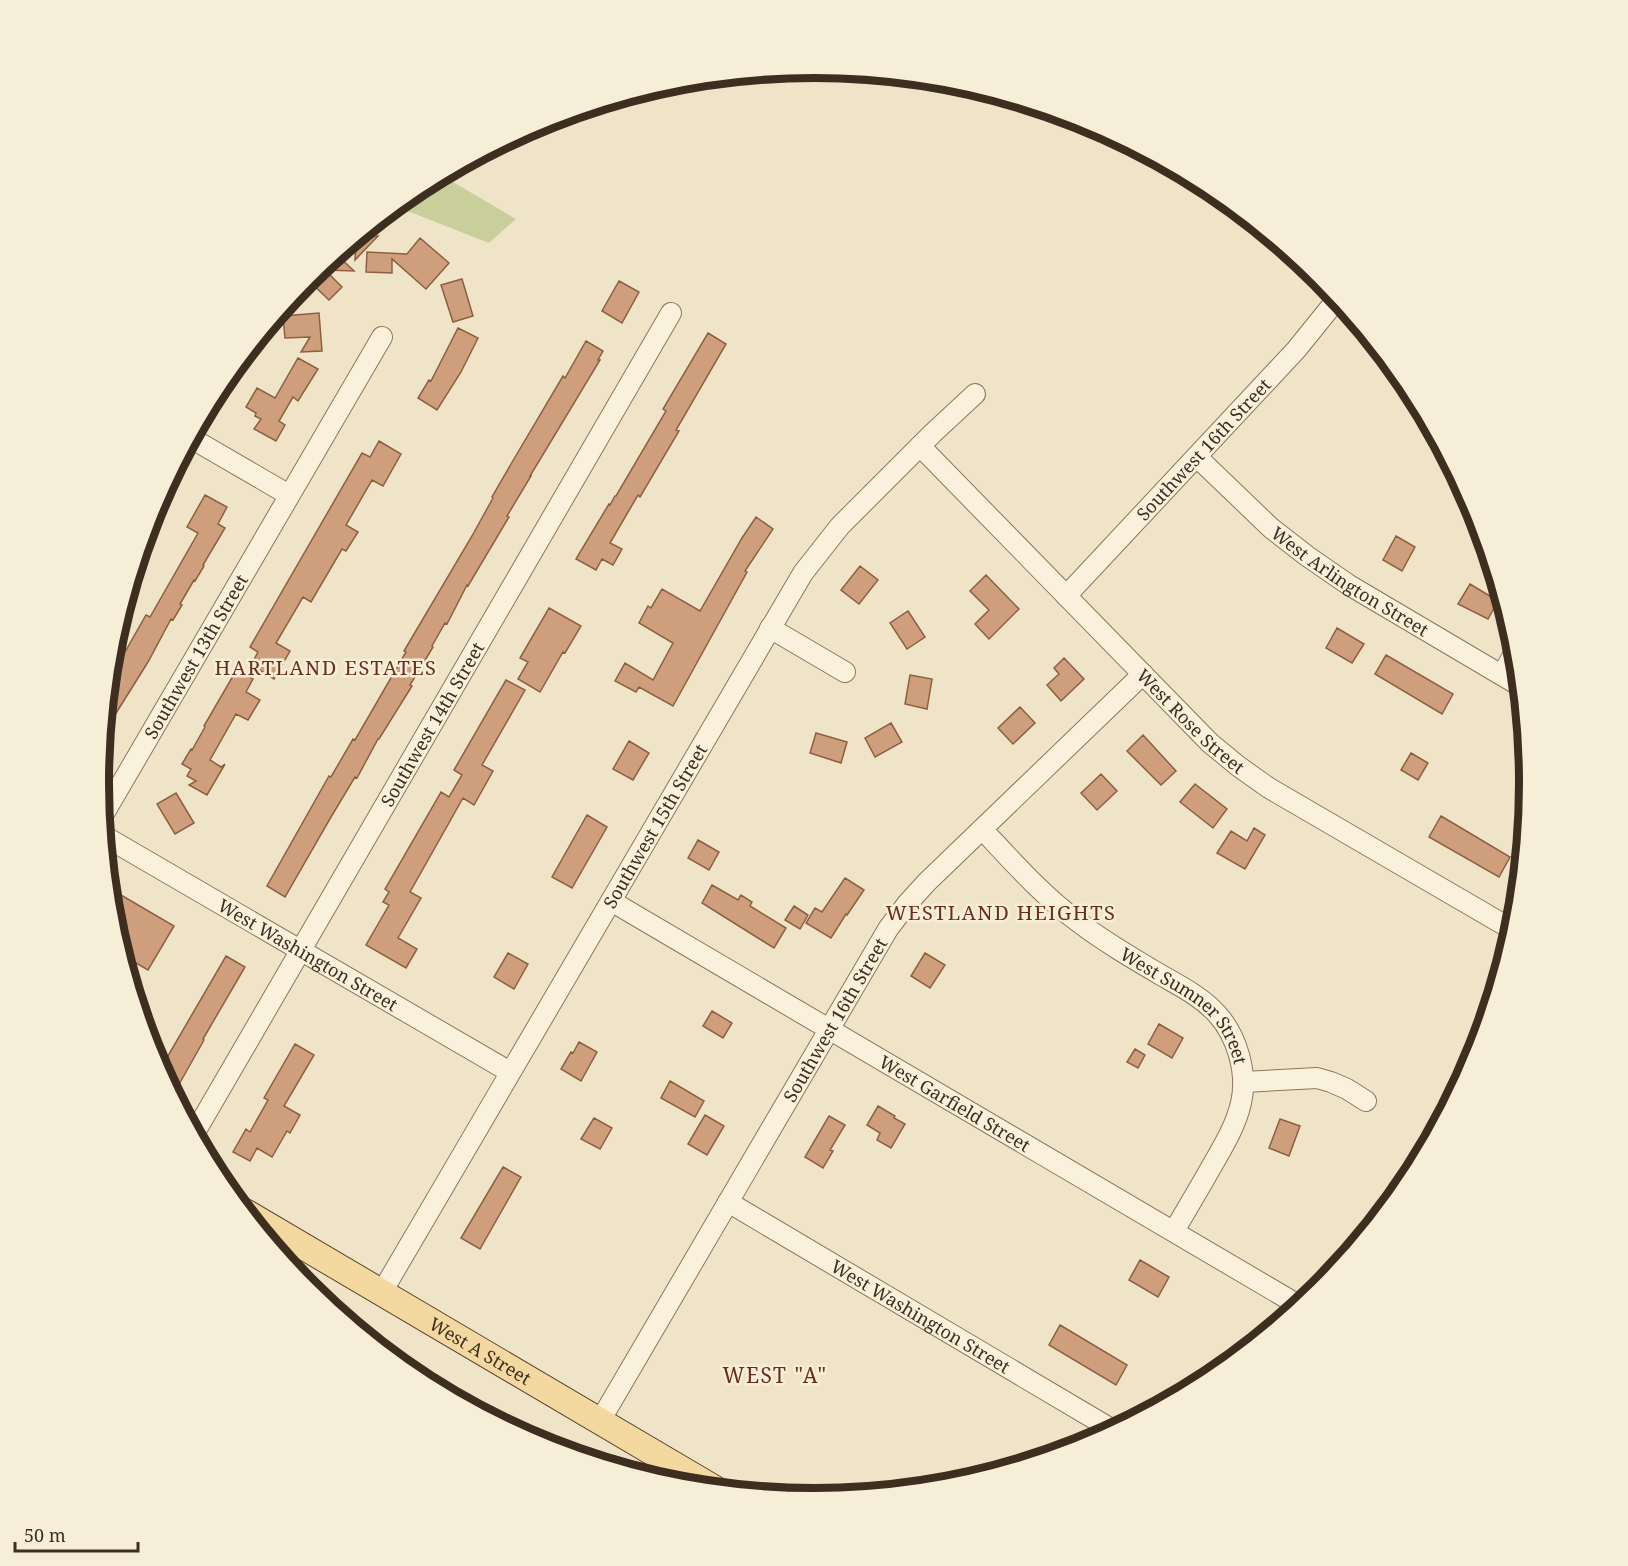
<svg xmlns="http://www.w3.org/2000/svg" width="1628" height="1566" viewBox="0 0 1628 1566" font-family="'Noto Serif',serif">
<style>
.green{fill:#c9cf9b}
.building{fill:#cf9f7d;stroke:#8d5f41;stroke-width:1.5}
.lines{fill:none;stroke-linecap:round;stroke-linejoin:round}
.minor-casing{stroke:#8d765c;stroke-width:22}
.major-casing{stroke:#5b4430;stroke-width:28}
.minor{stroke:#faf1dc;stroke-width:20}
.major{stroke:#f3d9a0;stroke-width:26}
.labels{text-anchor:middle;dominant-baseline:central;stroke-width:5;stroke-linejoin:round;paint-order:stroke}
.street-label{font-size:18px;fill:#3d2e20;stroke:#f7eed8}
.neighbourhood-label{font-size:20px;letter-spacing:1.5px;fill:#6b2e1e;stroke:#f7eed8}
.quarter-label{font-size:21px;letter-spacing:1.5px;fill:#6b2e1e;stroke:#f7eed8}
.rim{fill:none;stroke:#3d2e20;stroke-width:8}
</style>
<rect width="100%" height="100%" fill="#f0e4c8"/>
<path class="green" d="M 441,175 L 516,219 L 489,243 L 410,212 L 386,213 L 417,188 Z"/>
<path class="building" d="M 359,236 L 378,236 L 355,260 L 356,238 Z
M 420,238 L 449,263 L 426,289 L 392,259 L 392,273 L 366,272 L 367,252 L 407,254 Z
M 336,254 L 354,271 L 325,270 L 342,287 L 329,300 L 307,279 Z
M 462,279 L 473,316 L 453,322 L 441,285 Z
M 619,281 L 639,292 L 622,323 L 602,311 Z
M 319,313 L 322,351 L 301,352 L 310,337 L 285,338 L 283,316 Z
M 458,328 L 478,338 L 461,372 L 437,410 L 418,398 L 429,380 L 431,381 Z
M 708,333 L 726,344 L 676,430 L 679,431 L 640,497 L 638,495 L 610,543 L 622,549 L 613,565 L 602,559 L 596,570 L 576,559 L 609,504 L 610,505 L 615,496 L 616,496 L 666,411 L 663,409 Z
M 586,341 L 603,351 L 598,360 L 600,360 L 530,476 L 531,476 L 507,516 L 509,517 L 468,586 L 467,585 L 447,624 L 445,623 L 432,646 L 433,647 L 410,685 L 412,686 L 379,739 L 378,739 L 357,778 L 355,777 L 331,817 L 285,897 L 267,886 L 329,776 L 331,777 L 353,739 L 355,740 L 406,652 L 404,651 L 472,536 L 493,498 L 492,497 L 511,464 L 563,376 L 565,378 Z
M 298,358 L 318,369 L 298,401 L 293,397 L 279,421 L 285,425 L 276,441 L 254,429 L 261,419 L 255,416 L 256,413 L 246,407 L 257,388 L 275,398 Z
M 379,441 L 401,454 L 383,486 L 372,480 L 346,525 L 358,532 L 346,551 L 342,549 L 311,602 L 303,597 L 276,643 L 290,651 L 274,679 L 251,665 L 258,652 L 250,647 L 362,453 L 370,457 Z
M 205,495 L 227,507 L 218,524 L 225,528 L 203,565 L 204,566 L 195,581 L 194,580 L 180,604 L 182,605 L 173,620 L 171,619 L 148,662 L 103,734 L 108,682 L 146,615 L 150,617 L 198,533 L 187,527 Z
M 756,517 L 773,529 L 745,571 L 747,572 L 673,706 L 639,687 L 636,692 L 615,681 L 625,663 L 653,680 L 673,643 L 639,623 L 648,606 L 651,608 L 662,589 L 700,611 L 742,538 Z
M 1396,536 L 1415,547 L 1402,571 L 1383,560 Z
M 860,566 L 878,580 L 859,604 L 841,590 Z
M 986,575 L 1019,609 L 989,639 L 975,624 L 989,610 L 970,591 Z
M 1470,584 L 1498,601 L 1488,619 L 1458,604 Z
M 549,608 L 581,626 L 565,653 L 563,652 L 540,692 L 518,679 L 528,662 L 520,658 Z
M 908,611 L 925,637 L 907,649 L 890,623 Z
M 1337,628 L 1364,644 L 1352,663 L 1326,648 Z
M 1386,655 L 1453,694 L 1442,714 L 1375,674 Z
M 1064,658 L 1084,679 L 1061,701 L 1047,685 L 1059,674 L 1054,668 Z
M 237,669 L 253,679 L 246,692 L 260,700 L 248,720 L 236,714 L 210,760 L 221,767 L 225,764 L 207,795 L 189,785 L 196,781 L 187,776 L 191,769 L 182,764 L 191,749 L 192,750 L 205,727 L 204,726 Z
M 910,675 L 932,679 L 927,709 L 905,704 Z
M 506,680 L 525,690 L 482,765 L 493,771 L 474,805 L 463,798 L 410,892 L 421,898 L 398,938 L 417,949 L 406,968 L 366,945 L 389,905 L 383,902 L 389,892 L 385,889 L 441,792 L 449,797 L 462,775 L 454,770 Z
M 1020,707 L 1035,723 L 1013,744 L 998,728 Z
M 891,723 L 902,742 L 875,757 L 865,738 Z
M 816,733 L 847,742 L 841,763 L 810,753 Z
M 1143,735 L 1176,771 L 1161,785 L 1127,751 Z
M 629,741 L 649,753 L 633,780 L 613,769 Z
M 1411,753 L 1428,763 L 1418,780 L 1401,770 Z
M 1101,774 L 1117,791 L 1097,810 L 1081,793 Z
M 1195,784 L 1227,809 L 1213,828 L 1180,802 Z
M 176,793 L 194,823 L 175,834 L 157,804 Z
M 587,815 L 607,827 L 572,888 L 552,877 Z
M 1441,816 L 1510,857 L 1499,877 L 1429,837 Z
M 1254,828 L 1265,835 L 1245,869 L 1217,853 L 1231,831 L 1247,841 Z
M 698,840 L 719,852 L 709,870 L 688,858 Z
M 845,878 L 864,890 L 847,915 L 846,914 L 831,938 L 806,923 L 815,908 L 822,912 Z
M 712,885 L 738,900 L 741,895 L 752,902 L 750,906 L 786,928 L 774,948 L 702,903 Z
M 109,888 L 174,926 L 148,970 L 122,955 L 112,922 Z
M 794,906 L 808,915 L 800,929 L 785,920 Z
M 508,953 L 528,964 L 514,989 L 494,977 Z
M 925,953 L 945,965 L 930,988 L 911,976 Z
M 226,956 L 245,967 L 203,1039 L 204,1040 L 173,1095 L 161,1072 L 167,1062 L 165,1061 Z
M 712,1011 L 732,1023 L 723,1038 L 703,1026 Z
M 1159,1024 L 1183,1038 L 1172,1058 L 1148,1044 Z
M 579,1042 L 597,1052 L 581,1081 L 561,1069 L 571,1052 L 573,1053 Z
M 295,1044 L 314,1055 L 284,1106 L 300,1115 L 290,1133 L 287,1131 L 272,1157 L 257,1148 L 250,1161 L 233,1152 L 246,1129 L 250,1132 L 268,1100 L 264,1098 Z
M 1135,1049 L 1145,1055 L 1138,1068 L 1127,1062 Z
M 670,1081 L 704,1101 L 695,1117 L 661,1098 Z
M 878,1106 L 895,1116 L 894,1118 L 905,1124 L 891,1148 L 877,1140 L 880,1133 L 867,1125 Z
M 705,1115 L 724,1126 L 707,1155 L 688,1144 Z
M 829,1116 L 845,1125 L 830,1150 L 833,1151 L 823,1168 L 805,1157 Z
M 594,1118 L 612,1128 L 600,1149 L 581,1139 Z
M 1280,1119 L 1300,1126 L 1289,1156 L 1269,1148 Z
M 503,1167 L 521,1177 L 480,1249 L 461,1238 Z
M 1140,1260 L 1169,1277 L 1158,1297 L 1129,1280 Z
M 1060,1325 L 1127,1365 L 1116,1385 L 1049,1345 Z"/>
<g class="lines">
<g class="minor-casing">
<g id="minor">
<path d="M 191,438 L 289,495"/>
<path id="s1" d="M 920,446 L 1210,743 L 1238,766 L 1269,788 L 1513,930"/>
<path id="s2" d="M 1197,457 L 1271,528 L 1307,556 L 1349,585 L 1520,686"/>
<path id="s3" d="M 1066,596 L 1296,350 L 1338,298"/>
<path d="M 770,628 L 845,672"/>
<path d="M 1502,675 L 1516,650"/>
<path id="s4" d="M 102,817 L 382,337"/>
<path id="s5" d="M 982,829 C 1012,861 1042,895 1077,921 C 1103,941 1132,958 1161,975 C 1180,986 1202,997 1217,1014 C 1237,1036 1248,1073 1241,1103 C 1236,1125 1224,1145 1213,1164 C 1200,1187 1187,1209 1174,1231"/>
<path id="s6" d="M 104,836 L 510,1072"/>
<path id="s7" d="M 611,901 L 1300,1306"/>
<path d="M 1244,1082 L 1317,1078 L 1331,1082 L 1347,1089 L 1366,1101"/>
<path id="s8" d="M 194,1134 L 671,313"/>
<path id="s9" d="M 728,1202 L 1113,1430"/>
<path id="s10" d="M 382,1292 L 803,573 L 840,526 L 933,433 L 975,394"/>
<path id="s11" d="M 600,1421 L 888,929 L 907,904 L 927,882 L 1143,674"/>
</g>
</g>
<g class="major-casing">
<g id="major">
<path id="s12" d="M 245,1212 L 715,1489"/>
</g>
</g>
<use href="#minor" class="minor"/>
<use href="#major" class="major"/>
</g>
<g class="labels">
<g class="street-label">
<text stroke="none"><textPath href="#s3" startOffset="201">Southwest 16th Street</textPath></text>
<text stroke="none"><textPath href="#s2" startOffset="198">West Arlington Street</textPath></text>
<text stroke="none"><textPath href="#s4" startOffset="186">Southwest 13th Street</textPath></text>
<text stroke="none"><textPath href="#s1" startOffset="386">West Rose Street</textPath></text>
<text stroke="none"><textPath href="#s8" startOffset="474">Southwest 14th Street</textPath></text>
<text stroke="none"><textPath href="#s10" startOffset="540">Southwest 15th Street</textPath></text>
<text stroke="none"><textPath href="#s6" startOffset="236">West Washington Street</textPath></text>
<text stroke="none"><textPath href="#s5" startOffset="272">West Sumner Street</textPath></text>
<text stroke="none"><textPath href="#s11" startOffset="465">Southwest 16th Street</textPath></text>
<text stroke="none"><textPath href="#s7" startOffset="399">West Garfield Street</textPath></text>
<text stroke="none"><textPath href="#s9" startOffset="224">West Washington Street</textPath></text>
<text stroke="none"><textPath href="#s12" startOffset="273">West A Street</textPath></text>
</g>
<g class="neighbourhood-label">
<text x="326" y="667">HARTLAND ESTATES</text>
<text x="1001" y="912">WESTLAND HEIGHTS</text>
</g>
<g class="quarter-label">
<text x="775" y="1375">WEST "A"</text>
</g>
</g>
<path d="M0 0H1628V1566H0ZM109 783a705 705 0 1 1 1410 0a705 705 0 1 1-1410 0Z" fill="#f7eed8" fill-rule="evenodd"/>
<path class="rim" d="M109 783a705 705 0 1 1 1410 0a705 705 0 1 1-1410 0Z"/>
<path d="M15 1542v9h123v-9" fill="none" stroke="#3d2e20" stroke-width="3"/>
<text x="24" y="1542" font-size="18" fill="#3d2e20" stroke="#f7eed8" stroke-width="4.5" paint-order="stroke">50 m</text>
</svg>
